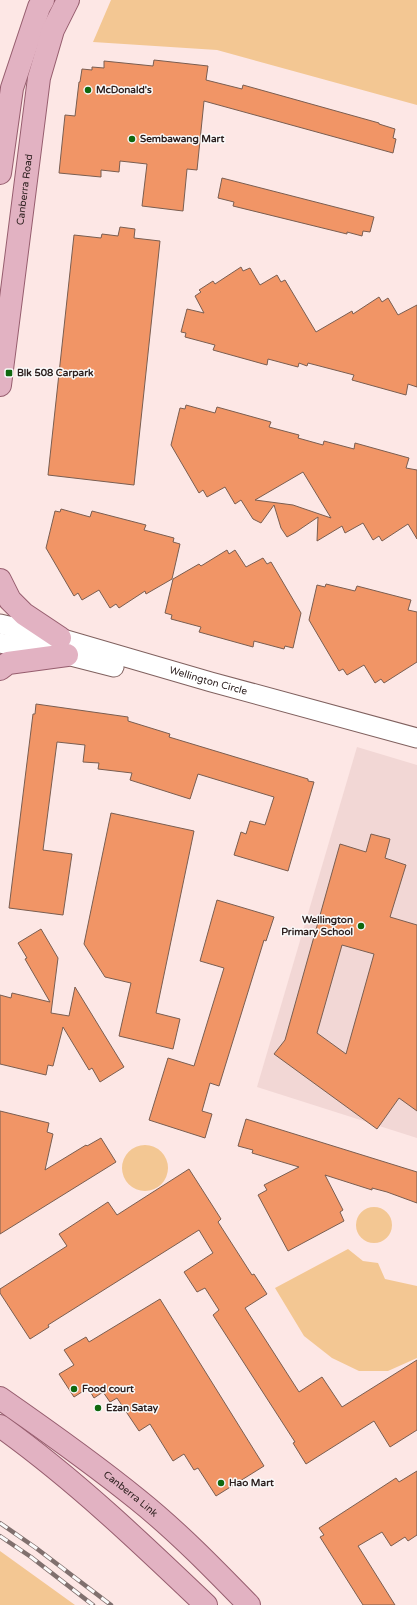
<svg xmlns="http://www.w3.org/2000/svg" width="417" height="1605" viewBox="0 0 417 1605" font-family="'Varela Round',sans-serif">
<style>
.built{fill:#f2d7d5}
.green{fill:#f3c793}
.building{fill:#f19566;stroke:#7a5e51;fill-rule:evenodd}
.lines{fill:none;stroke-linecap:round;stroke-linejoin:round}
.minor-casing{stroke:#80615f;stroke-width:21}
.major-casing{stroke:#965d6e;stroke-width:24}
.minor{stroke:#fff;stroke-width:19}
.major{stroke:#e2b2c2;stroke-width:22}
.rail-casing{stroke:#80706e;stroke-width:4.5}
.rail{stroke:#fafafa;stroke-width:3;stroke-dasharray:9;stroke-linecap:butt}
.poi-dot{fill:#10680f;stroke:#fafafa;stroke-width:1.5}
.labels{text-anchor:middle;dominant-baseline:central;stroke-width:3;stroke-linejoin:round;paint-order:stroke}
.poi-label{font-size:10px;font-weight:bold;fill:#2d201f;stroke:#fafafa;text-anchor:start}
.street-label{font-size:10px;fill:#2d201f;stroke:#fafafa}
</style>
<rect width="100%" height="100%" fill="#fde7e5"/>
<path class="built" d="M 357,747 L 417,765 L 417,1138 L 257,1087 Z"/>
<path class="green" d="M 111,0 L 417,0 L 417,105 L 217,50 L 93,42 Z
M122 1168a23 23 0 1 1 46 0a23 23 0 1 1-46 0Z
M356 1225a18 18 0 1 1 36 0a18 18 0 1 1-36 0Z
M 348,1249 L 363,1261 L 378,1263 L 385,1279 L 417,1286 L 417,1358 L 388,1371 L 359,1371 L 332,1358 L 304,1336 L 275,1288 Z
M 0,1551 L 75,1605 L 0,1605 Z"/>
<path class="building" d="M 154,60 L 208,66 L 206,80 L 242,89 L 243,85 L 379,123 L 379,124 L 395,129 L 393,138 L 396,139 L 393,153 L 204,101 L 197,170 L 187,169 L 183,211 L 142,206 L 147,164 L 120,161 L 119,172 L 101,170 L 101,177 L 59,173 L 65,115 L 75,116 L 79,82 L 80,82 L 82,69 L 92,70 L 92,67 L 104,68 L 104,61 L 153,66 Z
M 222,178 L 374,217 L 370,232 L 363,231 L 362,236 L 347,232 L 347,234 L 233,206 L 234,202 L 218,198 Z
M 120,227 L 135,229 L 134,238 L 160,241 L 134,485 L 48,475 L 74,235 L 101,238 L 102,234 L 118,236 Z
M 241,267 L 243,271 L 250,268 L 260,285 L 277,275 L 281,282 L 285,280 L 316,332 L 352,311 L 353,314 L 379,297 L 382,302 L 388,298 L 398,315 L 417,305 L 417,387 L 408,384 L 406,395 L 352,380 L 354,375 L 308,363 L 307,366 L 299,363 L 298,367 L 268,359 L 267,365 L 213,350 L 215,345 L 185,337 L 186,333 L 181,332 L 187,309 L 204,313 L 195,296 L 201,292 L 199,290 L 213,281 L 215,284 Z
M 186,405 L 215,413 L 217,407 L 271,422 L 269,427 L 299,435 L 298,438 L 323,445 L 324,441 L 354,449 L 355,443 L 409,458 L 406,468 L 417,470 L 417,539 L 408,524 L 382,541 L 379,536 L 373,540 L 363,523 L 345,533 L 342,526 L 317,541 L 318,517 L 296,532 L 287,537 L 281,528 L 274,505 L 261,523 L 253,519 L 241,500 L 235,504 L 225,487 L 207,497 L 203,490 L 199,493 L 171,445 L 180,408 L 185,409 ZM 303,472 L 331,518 L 293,505 L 255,500 Z
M 61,509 L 90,517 L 92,511 L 146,525 L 144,530 L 174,538 L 173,542 L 180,544 L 172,579 L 146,594 L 145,591 L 119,608 L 116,604 L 110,608 L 99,590 L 82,600 L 78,593 L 74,596 L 46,548 L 55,511 L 60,512 Z
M 227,550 L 229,554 L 235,550 L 246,567 L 263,558 L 267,564 L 271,562 L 301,613 L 293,648 L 285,646 L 284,649 L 254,641 L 253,647 L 199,632 L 201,627 L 171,619 L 172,615 L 165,613 L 173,579 L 199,564 L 201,566 Z
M 326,584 L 355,591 L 357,586 L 411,600 L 408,610 L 417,612 L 417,662 L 384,683 L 381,679 L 375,683 L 364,665 L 347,675 L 343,669 L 339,671 L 309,620 L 317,585 L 325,587 Z
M 36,704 L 128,717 L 128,721 L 170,734 L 169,737 L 308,779 L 308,781 L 314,782 L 288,871 L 234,855 L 241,832 L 246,834 L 250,821 L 265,825 L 274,797 L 198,774 L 190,799 L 130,780 L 132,773 L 98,769 L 99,763 L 83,762 L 85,745 L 57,742 L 43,850 L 72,854 L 63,915 L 9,908 L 33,714 L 35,714 Z
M 111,813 L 194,831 L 156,1013 L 180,1019 L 173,1049 L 119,1036 L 131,983 L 105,977 L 84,944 Z
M 371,834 L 390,839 L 385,858 L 406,865 L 390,917 L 417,925 L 417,1111 L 399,1098 L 377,1129 L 274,1054 L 285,1040 L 340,844 L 366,852 ZM 342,945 L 374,954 L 346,1054 L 317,1033 Z
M 217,900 L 274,917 L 266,941 L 264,940 L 219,1086 L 210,1083 L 202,1111 L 212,1114 L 205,1138 L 149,1120 L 168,1058 L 194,1066 L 224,968 L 200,961 Z
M 41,929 L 58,958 L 51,1013 L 69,1016 L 75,987 L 124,1067 L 100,1082 L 92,1068 L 89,1070 L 63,1027 L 53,1066 L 48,1065 L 46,1075 L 0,1064 L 0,995 L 11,998 L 12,993 L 50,1002 L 25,959 L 27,958 L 18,943 Z
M 0,1111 L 49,1123 L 47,1132 L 53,1134 L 45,1170 L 86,1145 L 87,1146 L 101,1138 L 116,1162 L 0,1234 Z
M 246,1119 L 417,1172 L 417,1203 L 387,1192 L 372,1188 L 372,1190 L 325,1175 L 343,1210 L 340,1212 L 344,1221 L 288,1251 L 258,1195 L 267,1190 L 264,1185 L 299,1167 L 252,1153 L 253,1150 L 238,1146 Z
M 189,1169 L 221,1219 L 218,1222 L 252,1275 L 254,1274 L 267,1294 L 245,1308 L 299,1392 L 322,1377 L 342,1407 L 417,1360 L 417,1430 L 390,1447 L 374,1421 L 306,1464 L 293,1443 L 295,1442 L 213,1315 L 219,1310 L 205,1288 L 197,1292 L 184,1272 L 213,1253 L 199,1230 L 48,1325 L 49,1327 L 30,1339 L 0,1293 L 0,1289 L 67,1246 L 59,1234 L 108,1202 L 117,1215 Z
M 160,1299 L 264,1466 L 216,1496 L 198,1468 L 194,1470 L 184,1454 L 173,1461 L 150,1424 L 139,1431 L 117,1398 L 110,1402 L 103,1392 L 94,1398 L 88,1388 L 74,1397 L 59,1374 L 74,1365 L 64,1350 L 86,1337 L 89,1342 Z
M 417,1471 L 417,1535 L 408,1541 L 405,1537 L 391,1546 L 382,1532 L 358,1546 L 395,1605 L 363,1605 L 320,1537 L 324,1535 L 319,1528 L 396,1478 L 399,1482 Z"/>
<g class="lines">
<g class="minor-casing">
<g id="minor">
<path id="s1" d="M 0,624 L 60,638 L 211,682 L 417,738"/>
<path d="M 0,643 L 67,655 L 114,667"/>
</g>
</g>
<g class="major-casing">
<g id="major">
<path d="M 0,173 L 12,88 L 39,7 L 43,0"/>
<path id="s2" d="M 0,385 L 39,78 L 53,30 L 68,0"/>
<path d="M 0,580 L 10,600 L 24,614 L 60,638"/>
<path d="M 0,669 L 8,663 L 67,655"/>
<path id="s3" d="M 0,1398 C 46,1430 93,1463 137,1499 C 177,1531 213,1568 249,1605"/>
<path d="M 0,1426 C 74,1479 140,1542 206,1605"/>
</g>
</g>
<use href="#minor" class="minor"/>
<use href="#major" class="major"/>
<g class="rail-casing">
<path id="rail" d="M 0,1523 L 36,1548 L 111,1605
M 0,1536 L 31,1557 L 93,1605"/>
</g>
<use href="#rail" class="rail"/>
</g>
<g class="poi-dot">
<circle cx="88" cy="90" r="4"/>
<circle cx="132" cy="139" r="4"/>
<rect x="5" y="369" width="8" height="8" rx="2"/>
<circle cx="361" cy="926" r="4"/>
<circle cx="74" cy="1389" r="4"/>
<circle cx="98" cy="1408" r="4"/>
<circle cx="221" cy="1483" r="4"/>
</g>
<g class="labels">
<g class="poi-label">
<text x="96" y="90">McDonald's</text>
<text x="140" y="139">Sembawang Mart</text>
<text x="17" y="373">Blk 508 Carpark</text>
<text x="353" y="920" text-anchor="end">Wellington<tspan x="353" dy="12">Primary School</tspan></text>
<text x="82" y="1389">Food court</text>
<text x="106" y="1408">Ezan Satay</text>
<text x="229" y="1483">Hao Mart</text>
</g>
<g class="street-label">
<text stroke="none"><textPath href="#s2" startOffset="197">Canberra Road</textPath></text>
<text stroke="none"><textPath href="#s1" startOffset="216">Wellington Circle</textPath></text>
<text stroke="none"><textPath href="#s3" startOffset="162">Canberra Link</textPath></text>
</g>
</g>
</svg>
